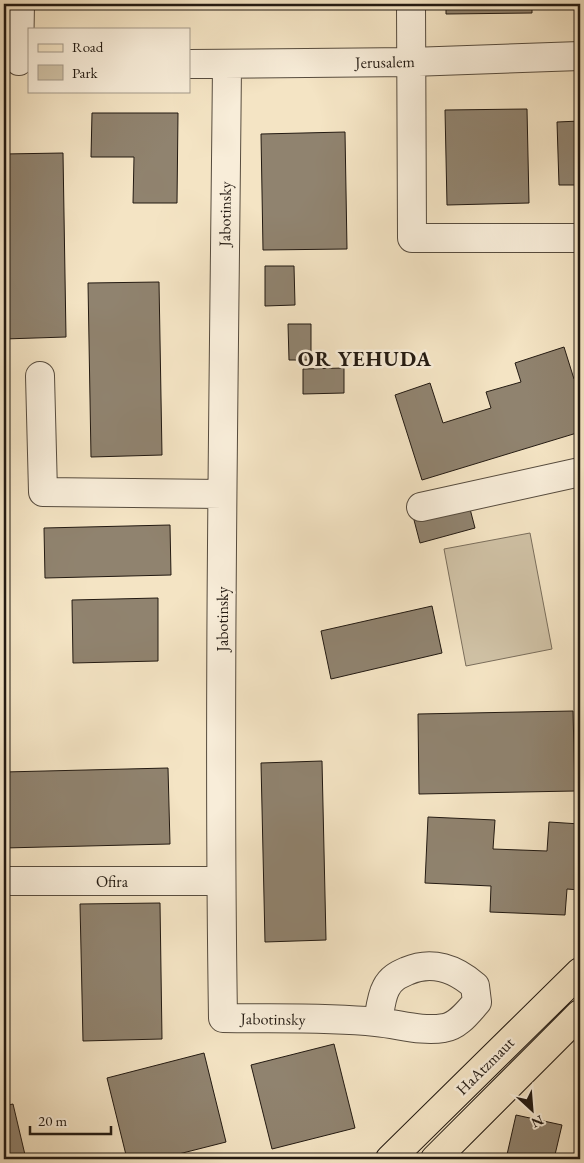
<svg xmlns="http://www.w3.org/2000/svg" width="584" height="1163" viewBox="0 0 584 1163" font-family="'EB Garamond',serif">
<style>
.green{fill:#d0c2a6;stroke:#7a6e5c}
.building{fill:#90836f;stroke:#231a12}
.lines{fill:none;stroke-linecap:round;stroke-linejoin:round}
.minor-casing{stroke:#574c3e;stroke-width:30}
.major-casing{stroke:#231a12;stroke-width:30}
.minor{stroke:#f8edd9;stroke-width:28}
.major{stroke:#f4e4c4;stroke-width:28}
.labels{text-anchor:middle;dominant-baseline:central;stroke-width:5;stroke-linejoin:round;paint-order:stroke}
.street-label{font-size:16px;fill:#231a12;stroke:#f8edd9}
.district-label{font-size:21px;font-weight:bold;letter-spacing:1px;fill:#231a12;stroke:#f8edd9}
</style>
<rect width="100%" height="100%" fill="#f4e4c4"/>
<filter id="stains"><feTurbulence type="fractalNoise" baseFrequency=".004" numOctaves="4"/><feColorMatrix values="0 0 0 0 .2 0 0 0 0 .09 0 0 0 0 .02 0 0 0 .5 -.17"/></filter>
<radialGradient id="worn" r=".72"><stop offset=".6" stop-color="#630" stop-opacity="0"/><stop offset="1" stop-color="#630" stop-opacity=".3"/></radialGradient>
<path class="green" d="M 530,533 L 552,649 L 466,666 L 444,549 Z"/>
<path class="building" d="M 446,4 L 532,4 L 532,13 L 446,14 Z
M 527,109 L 529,203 L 447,205 L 445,110 Z
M 92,113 L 178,113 L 177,203 L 133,203 L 134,157 L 91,157 Z
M 580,121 L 580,185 L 559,185 L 557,122 Z
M 345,132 L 347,249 L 263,250 L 261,134 Z
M 63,153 L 66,337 L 4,339 L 4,154 Z
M 265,266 L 294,266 L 295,305 L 265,306 Z
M 159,282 L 162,455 L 91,457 L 88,283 Z
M 288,324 L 311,324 L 311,360 L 289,360 Z
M 564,347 L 574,379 L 580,377 L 580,432 L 422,480 L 395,395 L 430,383 L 443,423 L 491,408 L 486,392 L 521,382 L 515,363 Z
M 344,368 L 344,393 L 303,394 L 303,369 Z
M 469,505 L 475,528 L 420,543 L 414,520 Z
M 170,525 L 171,575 L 45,578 L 44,528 Z
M 158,598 L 158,661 L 73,663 L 72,600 Z
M 432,606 L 442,653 L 331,679 L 321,631 Z
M 573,711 L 575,791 L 419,794 L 418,714 Z
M 322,761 L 326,940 L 265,942 L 261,763 Z
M 168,768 L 170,844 L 4,848 L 4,772 Z
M 428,817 L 495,820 L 493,849 L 547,851 L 549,822 L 580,824 L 580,890 L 567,889 L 565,915 L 490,912 L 491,886 L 425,883 Z
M 160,903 L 162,1039 L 83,1041 L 80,904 Z
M 334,1044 L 355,1128 L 272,1149 L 251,1065 Z
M 204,1053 L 226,1142 L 159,1159 L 127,1159 L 107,1078 Z
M 13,1104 L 26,1159 L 4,1159 L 4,1106 Z
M 516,1115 L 562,1125 L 554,1159 L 506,1159 Z
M 580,1123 L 580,1144 L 576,1143 Z"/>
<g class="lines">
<g class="minor-casing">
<path id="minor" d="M 411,4 L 412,238 L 580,238
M 19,61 L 20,4
M 189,64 L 411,62 L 580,56
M 227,65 C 224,382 218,701 223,1018 C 274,1019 325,1017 376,1022 C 399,1024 421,1032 444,1028 C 458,1026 468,1012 477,1002 L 475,986 C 456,969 432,960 407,971 C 398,975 391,978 386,988 C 381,997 380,1011 378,1022
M 40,376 L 43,492 L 222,494
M 421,507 L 580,472
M 4,881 L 221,881"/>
</g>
<g class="major-casing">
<path id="major" d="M 390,1159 L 580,972
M 435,1159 L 580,1014"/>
</g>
<use href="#minor" class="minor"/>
<use href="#major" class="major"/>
</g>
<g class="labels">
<g class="street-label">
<text transform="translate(385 62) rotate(-1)">Jerusalem</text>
<text transform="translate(225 214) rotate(-89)">Jabotinsky</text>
<text transform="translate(222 619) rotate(-90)">Jabotinsky</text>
<text x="112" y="881">Ofira</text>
<text transform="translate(273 1019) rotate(1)">Jabotinsky</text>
<text transform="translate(485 1066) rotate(-45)">HaAtzmaut</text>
</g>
<g class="district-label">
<text x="365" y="358">OR YEHUDA</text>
</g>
</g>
<rect width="584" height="1163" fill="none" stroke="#f4e4c4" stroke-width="20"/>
<rect x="5" y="5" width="574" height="1153" fill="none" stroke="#231a12" stroke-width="2.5"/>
<rect x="10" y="10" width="564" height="1143" fill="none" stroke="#231a12"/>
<rect x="28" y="28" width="162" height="65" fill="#f8edd9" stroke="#a39989"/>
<rect x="38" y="44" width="25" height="8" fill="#f4e4c4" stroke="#a39989"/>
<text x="72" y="52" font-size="15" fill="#231a12">Road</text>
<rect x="38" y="65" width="25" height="15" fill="#d0c2a6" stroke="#a39989"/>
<text x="72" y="78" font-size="15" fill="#231a12">Park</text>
<g transform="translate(532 1110) rotate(154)" stroke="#f8edd9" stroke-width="4" paint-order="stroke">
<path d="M0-4L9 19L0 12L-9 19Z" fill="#231a12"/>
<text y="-8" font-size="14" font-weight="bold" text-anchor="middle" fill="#231a12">N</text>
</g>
<path d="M30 1126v8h81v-8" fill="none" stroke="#231a12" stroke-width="2.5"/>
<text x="38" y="1126" font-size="15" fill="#231a12" stroke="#f8edd9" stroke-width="4" paint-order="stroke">20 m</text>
<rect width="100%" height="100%" filter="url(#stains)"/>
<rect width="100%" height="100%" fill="url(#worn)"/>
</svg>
